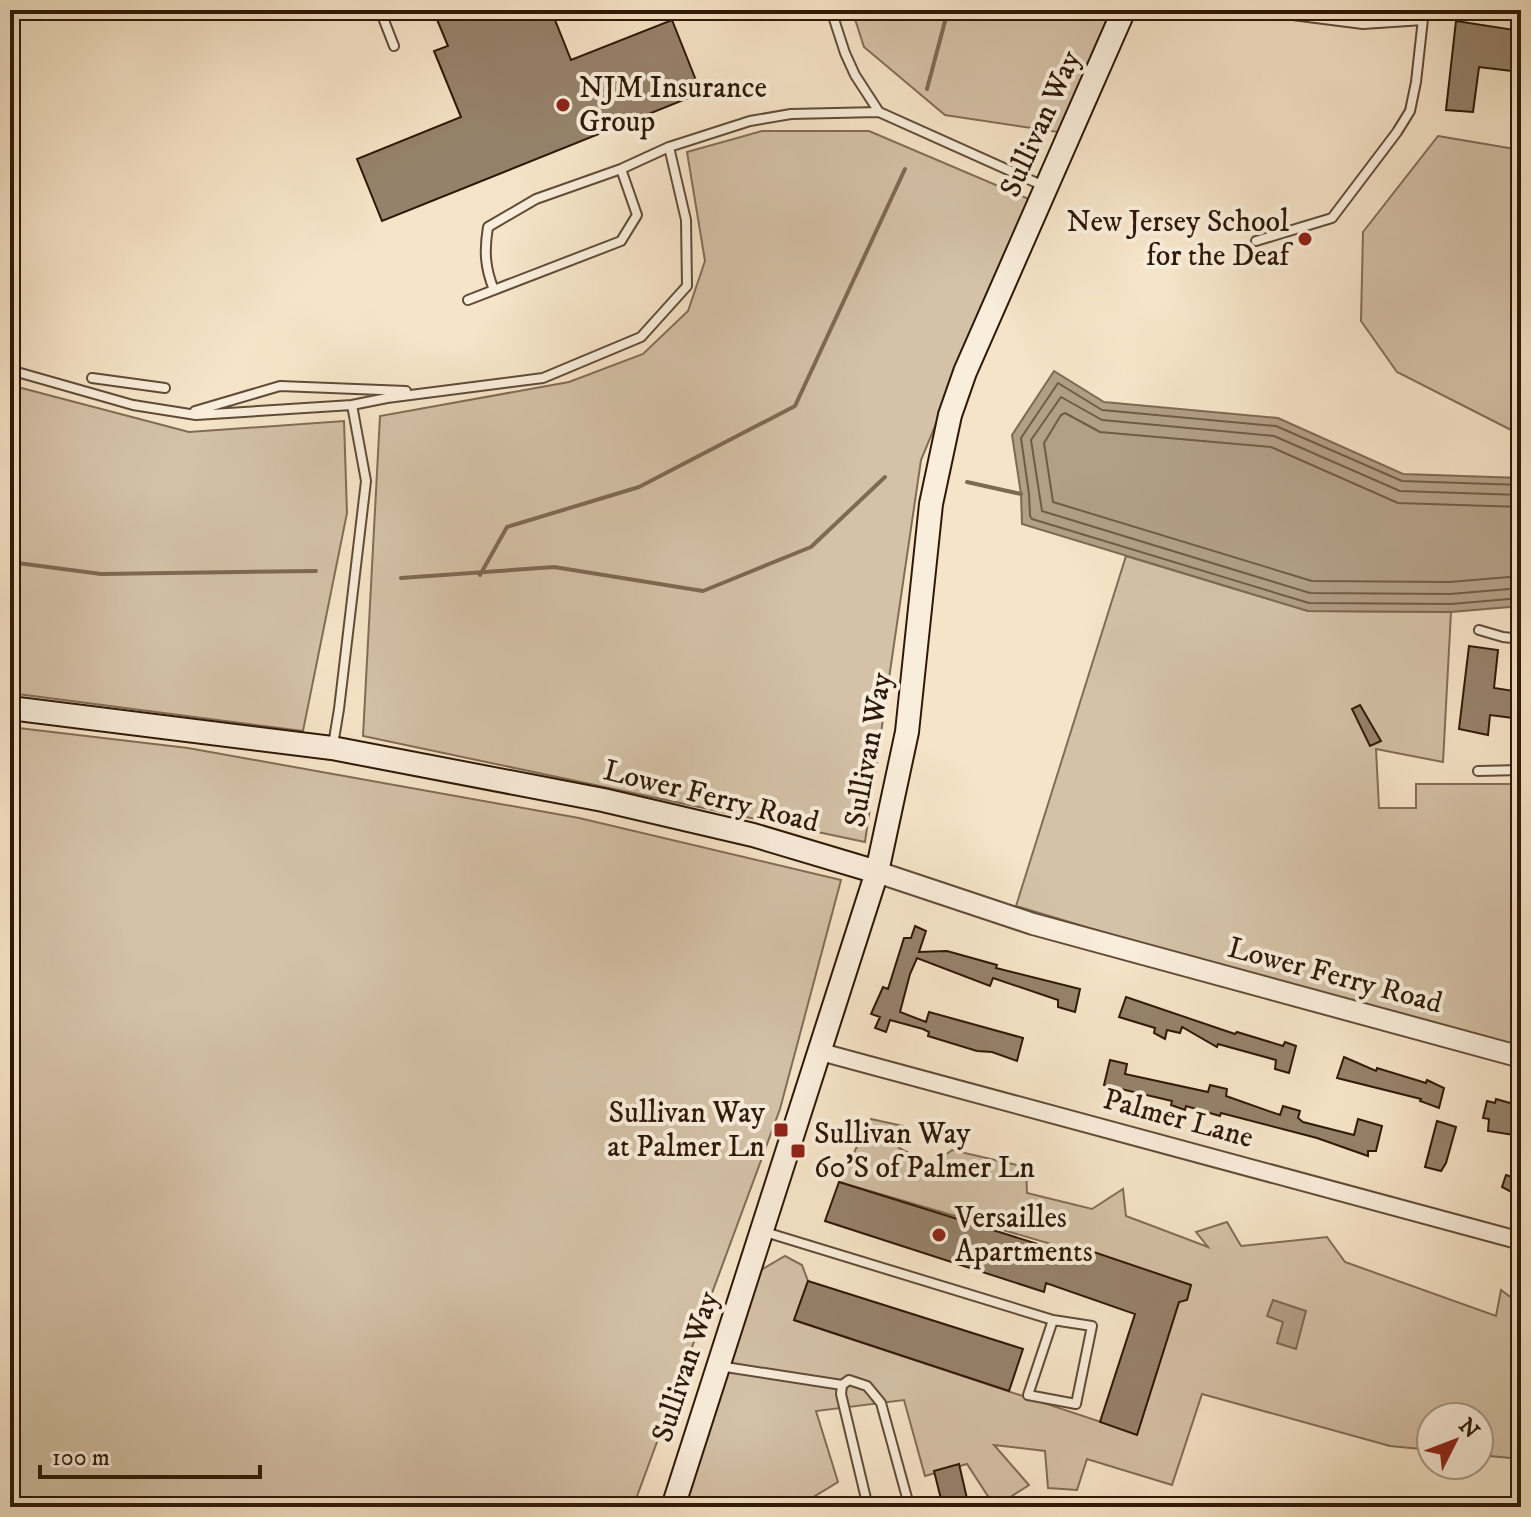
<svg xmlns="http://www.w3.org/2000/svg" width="1531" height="1517" viewBox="0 0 1531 1517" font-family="'IM FELL DW Pica',serif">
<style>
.green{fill:#d4c1a7;stroke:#826c57;stroke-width:2}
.water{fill:#b29f86;stroke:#7e6953;stroke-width:2}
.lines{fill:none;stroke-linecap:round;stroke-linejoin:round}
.shore{stroke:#705c46;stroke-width:2}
.stream{stroke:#7e6953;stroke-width:4}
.building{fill:#96826b;stroke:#2f1807;stroke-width:2}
.service-casing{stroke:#614b37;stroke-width:12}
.minor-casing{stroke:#614b37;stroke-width:20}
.tertiary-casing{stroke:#614b37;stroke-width:24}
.secondary-casing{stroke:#2f1807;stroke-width:26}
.service{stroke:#f9eddb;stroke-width:8}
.minor{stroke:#f9eddb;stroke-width:16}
.tertiary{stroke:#f9eddb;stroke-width:20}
.secondary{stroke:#f9eddb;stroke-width:22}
.poi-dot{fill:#8f2418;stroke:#f9eddb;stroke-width:3}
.labels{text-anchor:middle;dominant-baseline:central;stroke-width:8;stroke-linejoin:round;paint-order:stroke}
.poi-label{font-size:30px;fill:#2f1807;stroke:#f9eddb;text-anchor:start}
.street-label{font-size:30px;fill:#2f1807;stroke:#f9eddb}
</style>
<rect width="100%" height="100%" fill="#f6e4c8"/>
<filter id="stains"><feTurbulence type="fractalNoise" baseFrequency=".0025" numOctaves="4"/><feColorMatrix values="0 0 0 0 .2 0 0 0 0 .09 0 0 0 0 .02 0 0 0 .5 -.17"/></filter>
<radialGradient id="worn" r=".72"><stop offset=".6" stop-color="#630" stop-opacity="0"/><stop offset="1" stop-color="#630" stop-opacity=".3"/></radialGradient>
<path class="green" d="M 852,10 L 1111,10 L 1058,132 L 945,115 L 864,47 Z
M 762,131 L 869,131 L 1029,199 L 921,460 L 865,842 L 363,736 L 380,416 L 569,382 L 643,354 L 688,311 L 705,261 L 687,152 Z
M 1438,136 L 1521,150 L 1521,435 L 1397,372 L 1361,321 L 1363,232 Z
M 10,385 L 189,432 L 344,421 L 347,513 L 303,731 L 10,693 Z
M 1126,556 L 1308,611 L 1451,612 L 1443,762 L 1376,749 L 1379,808 L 1416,808 L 1416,784 L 1521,784 L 1521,1057 L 1016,906 Z
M 10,727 L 188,748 L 579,818 L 841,880 L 780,1109 L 633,1507 L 10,1507 Z
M 871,1119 L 903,1126 L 899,1148 L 932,1165 L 952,1150 L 1026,1167 L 1027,1193 L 1092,1209 L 1123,1189 L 1126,1216 L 1208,1247 L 1196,1232 L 1227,1222 L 1241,1246 L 1327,1237 L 1345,1262 L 1496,1316 L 1501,1290 L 1521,1305 L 1521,1459 L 1479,1455 L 1479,1417 L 1431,1417 L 1431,1450 L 1390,1446 L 1202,1394 L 1172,1485 L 1087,1459 L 1077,1490 L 1048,1488 L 1045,1451 L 994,1445 L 1029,1485 L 995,1507 L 967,1464 L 925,1476 L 904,1400 L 816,1411 L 838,1482 L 805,1502 L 788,1507 L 680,1507 L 761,1270 L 785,1256 L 802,1265 L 808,1281 L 794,1320 L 1137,1434 L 1179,1302 L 1187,1299 L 1191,1285 L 839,1182 Z"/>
<path class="water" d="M 1054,371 L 1104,402 L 1278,418 L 1403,474 L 1521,478 L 1521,606 L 1451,612 L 1308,611 L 1022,524 L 1021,494 L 1012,435 Z
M 1273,1300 L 1306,1311 L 1296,1349 L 1277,1343 L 1283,1322 L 1267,1316 Z"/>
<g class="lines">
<path class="shore" d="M 1521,485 L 1402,481 L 1276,426 L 1102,410 L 1058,383 L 1021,438 L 1029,494 L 1030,516 L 1032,519 L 1309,603 L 1451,604 L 1521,598
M 1521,495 L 1400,491 L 1274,436 L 1102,420 L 1061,397 L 1031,440 L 1042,511 L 1310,593 L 1450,594 L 1521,588
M 1521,507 L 1398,503 L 1271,447 L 1100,432 L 1065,413 L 1061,415 L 1044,443 L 1053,502 L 1312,581 L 1450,582 L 1521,576"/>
<path class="stream" d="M 927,89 L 948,10
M 967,482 L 1021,494
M 10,562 L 101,574 L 316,571
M 480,575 L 507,527 L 639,487 L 795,406 L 905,169
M 401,578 L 554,567 L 703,591 L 811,547 L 885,477"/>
</g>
<path class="building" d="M 433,10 L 551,10 L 571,60 L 672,20 L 701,93 L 382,221 L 357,159 L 461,117 L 434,51 L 448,46 Z
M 1456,21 L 1521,31 L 1521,72 L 1479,67 L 1473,112 L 1446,110 Z
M 1469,646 L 1498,650 L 1494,688 L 1521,692 L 1521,719 L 1490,715 L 1488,735 L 1459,729 Z
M 1360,705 L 1381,741 L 1370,746 L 1352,709 Z
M 915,926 L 926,931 L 919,952 L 947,951 L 997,965 L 996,968 L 1080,989 L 1075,1012 L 1058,1007 L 1058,1000 L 993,978 L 990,986 L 917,958 L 910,974 L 900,1012 L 926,1022 L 929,1012 L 1023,1038 L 1017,1061 L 992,1052 L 977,1051 L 928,1036 L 929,1032 L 923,1029 L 890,1020 L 886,1032 L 875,1028 L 880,1017 L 871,1014 L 883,987 L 888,989 L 904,938 L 911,938 Z
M 1126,997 L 1235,1034 L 1237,1032 L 1283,1046 L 1285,1042 L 1296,1046 L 1289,1073 L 1275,1069 L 1276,1060 L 1218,1044 L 1217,1047 L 1182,1027 L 1180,1033 L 1167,1030 L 1165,1039 L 1154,1033 L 1155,1028 L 1119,1017 Z
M 1344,1057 L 1376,1071 L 1377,1068 L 1426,1083 L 1427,1080 L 1444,1088 L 1439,1108 L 1420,1101 L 1421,1099 L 1337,1078 Z
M 1110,1060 L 1127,1064 L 1125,1074 L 1208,1092 L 1210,1085 L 1227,1089 L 1226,1096 L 1280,1115 L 1283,1106 L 1300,1111 L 1298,1118 L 1303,1122 L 1354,1135 L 1358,1119 L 1382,1126 L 1376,1151 L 1368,1151 L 1368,1156 L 1317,1138 L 1221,1113 L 1220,1116 L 1186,1106 L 1185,1110 L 1171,1105 L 1172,1101 L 1104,1085 Z
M 1496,1099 L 1521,1106 L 1521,1136 L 1488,1131 L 1489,1119 L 1483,1118 L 1487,1101 L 1495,1103 Z
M 1437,1121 L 1456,1127 L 1446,1163 L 1441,1171 L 1425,1167 Z
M 1506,1175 L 1521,1180 L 1521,1197 L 1502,1187 Z
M 839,1182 L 1076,1256 L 1079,1247 L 1191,1285 L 1187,1300 L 1179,1302 L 1137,1435 L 1100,1422 L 1135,1314 L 1046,1283 L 1044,1292 L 825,1221 Z
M 808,1281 L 1023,1349 L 1009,1391 L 794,1320 Z
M 959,1464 L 969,1507 L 943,1507 L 934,1471 Z"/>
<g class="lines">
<g class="service-casing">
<path id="service" d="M 380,10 L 394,46
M 831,10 L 845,53 L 855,75 L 879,112 L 1046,187
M 1252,10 L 1363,24 L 1423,20
M 1256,241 L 1332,218 L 1397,132 L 1410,111 L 1416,82 L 1424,10
M 494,290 C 485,268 484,251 488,227 L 536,199 L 621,169 L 669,147 L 750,121 L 791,114 L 879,112
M 468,300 L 621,241 L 637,215 L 621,169
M 11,346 L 12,371
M 10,370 L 133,405 L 196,415 L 352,405 L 366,481 L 339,709 L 333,745
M 92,378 L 165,388
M 352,405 L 387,398 L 543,378 L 641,337 L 687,286 L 686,220 L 669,147
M 195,411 L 280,386 L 406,391
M 1479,630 L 1503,637 L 1521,639
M 1478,771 L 1521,770
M 765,1232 L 1053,1320 L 1092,1326 L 1076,1404 L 1028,1395 L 1053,1320
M 719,1366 L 842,1385 L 841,1394 L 868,1507
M 842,1385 L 849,1380 L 867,1386 L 881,1403 L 909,1505 L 901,1507"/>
</g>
<g class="minor-casing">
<path id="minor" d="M 821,1052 L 1521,1241"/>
</g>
<g class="tertiary-casing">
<path id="tertiary" d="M 877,872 L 1033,924 L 1521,1057"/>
</g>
<g class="secondary-casing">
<path id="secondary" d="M 10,708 L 332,748 L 603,800 L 753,835 L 877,872
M 673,1507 L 877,872 L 907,732 L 931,504 L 950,415 L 965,372 L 1124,10"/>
</g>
<use href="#service" class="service"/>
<use href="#minor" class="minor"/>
<use href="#tertiary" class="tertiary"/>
<use href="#secondary" class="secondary"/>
</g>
<g class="poi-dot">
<circle cx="563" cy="105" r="8"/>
<circle cx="1305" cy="239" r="8"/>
<rect x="773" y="1122" width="16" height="16" rx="4"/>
<rect x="790" y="1143" width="16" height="16" rx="4"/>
<circle cx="939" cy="1235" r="8"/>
</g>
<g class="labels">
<g class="poi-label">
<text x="579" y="88">NJM Insurance<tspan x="579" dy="34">Group</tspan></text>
<text x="1289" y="222" text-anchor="end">New Jersey School<tspan x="1289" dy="34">for the Deaf</tspan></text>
<text x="765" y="1113" text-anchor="end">Sullivan Way<tspan x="765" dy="34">at Palmer Ln</tspan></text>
<text x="814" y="1134">Sullivan Way<tspan x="814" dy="34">60'S of Palmer Ln</tspan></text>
<text x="955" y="1218">Versailles<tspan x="955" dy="34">Apartments</tspan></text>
</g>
<g class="street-label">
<text transform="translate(1041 124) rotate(-66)">Sullivan Way</text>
<text transform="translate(869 750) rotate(-80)">Sullivan Way</text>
<text transform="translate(711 797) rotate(14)">Lower Ferry Road</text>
<text transform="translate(1335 976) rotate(15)">Lower Ferry Road</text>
<text transform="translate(1178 1119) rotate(15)">Palmer Lane</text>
<text transform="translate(686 1367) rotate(-72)">Sullivan Way</text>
</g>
</g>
<rect width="1531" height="1517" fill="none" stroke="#f6e4c8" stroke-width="40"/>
<rect x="12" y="12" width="1507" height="1493" fill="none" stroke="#2f1807" stroke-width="4"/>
<rect x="20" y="20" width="1491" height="1477" fill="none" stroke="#2f1807" stroke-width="2"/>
<g transform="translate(1455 1441) rotate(48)"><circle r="38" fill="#f9eddb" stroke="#a89886" stroke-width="2"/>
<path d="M0-6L14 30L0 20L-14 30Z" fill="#8f2418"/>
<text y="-12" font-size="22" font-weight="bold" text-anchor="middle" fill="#2f1807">N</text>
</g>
<path d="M40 1465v12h220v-12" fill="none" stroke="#2f1807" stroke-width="4"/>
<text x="52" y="1465" font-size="24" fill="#2f1807" stroke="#f9eddb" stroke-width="6" paint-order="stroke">100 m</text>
<rect width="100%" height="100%" filter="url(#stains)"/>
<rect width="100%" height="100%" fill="url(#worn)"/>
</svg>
